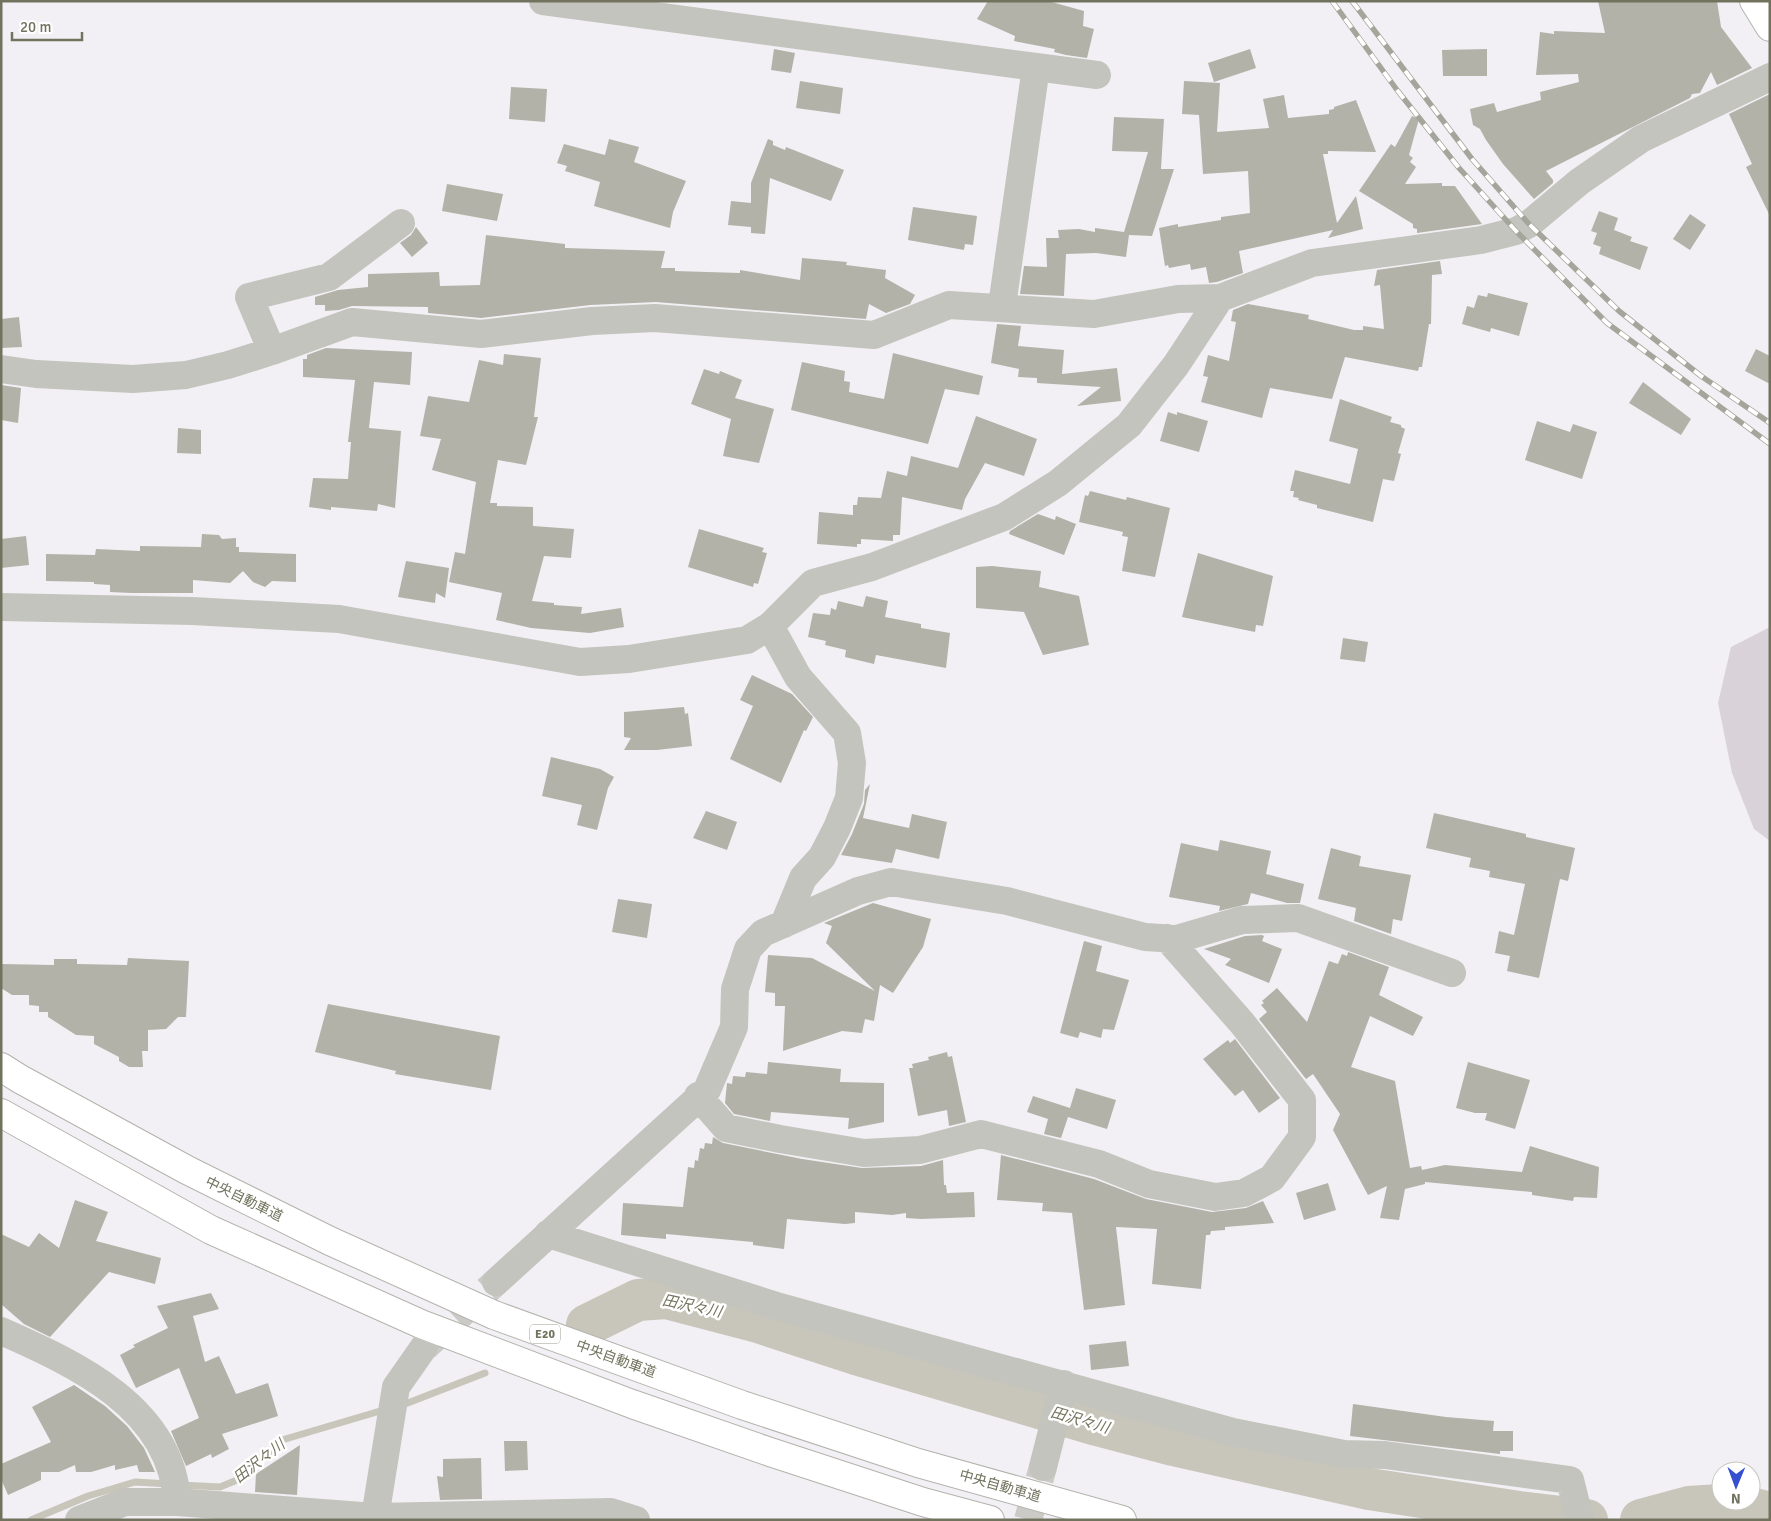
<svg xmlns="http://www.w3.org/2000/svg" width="1771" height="1521" viewBox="0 0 1771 1521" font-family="Signika,'Noto Sans JP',sans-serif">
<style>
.green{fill:#dad2d9}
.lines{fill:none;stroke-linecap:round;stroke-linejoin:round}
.stream{stroke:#c8c6bb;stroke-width:7}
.river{stroke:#c8c6bb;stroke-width:42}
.building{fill:#b2b2a8}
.minor-tunnel{stroke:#cccac7;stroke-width:28;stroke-dasharray:28 14;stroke-linecap:butt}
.major-casing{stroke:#b4b4ad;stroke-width:30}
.highway-casing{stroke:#b3b3ad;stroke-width:30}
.minor{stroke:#c3c4bd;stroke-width:28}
.major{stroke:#fff;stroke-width:28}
.highway{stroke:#fff;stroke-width:28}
.rail-casing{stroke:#a5a69b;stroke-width:5.5}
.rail{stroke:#fff;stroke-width:4;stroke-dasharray:11;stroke-linecap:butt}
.labels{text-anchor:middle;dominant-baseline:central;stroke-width:5;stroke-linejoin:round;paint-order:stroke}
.shield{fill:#fff;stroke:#9c9d8e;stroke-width:1}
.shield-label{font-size:12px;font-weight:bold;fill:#72735e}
.street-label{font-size:14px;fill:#72735e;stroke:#fff}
.water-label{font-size:15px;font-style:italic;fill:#75725d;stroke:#fff}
</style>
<rect width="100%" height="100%" fill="#f2f0f4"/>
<path class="green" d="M 1770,627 L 1770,841 L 1754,829 L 1732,773 L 1718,703 L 1731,647 Z"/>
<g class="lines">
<path class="stream" d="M 400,1406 L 485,1373
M 180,1485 L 220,1487 L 242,1478 L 282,1440 L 387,1409
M 31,1520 L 88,1496 L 135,1482 L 169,1484"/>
<path class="river" d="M 587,1325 L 638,1300 L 666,1298 L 758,1322 L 856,1354 L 1097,1425 L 1169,1444 L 1369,1489 L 1519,1512 L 1587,1520
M 1641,1520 L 1689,1507 L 1735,1504 L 1770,1513"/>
</g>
<path class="building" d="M 988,1 L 1048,1 L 1084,11 L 1083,26 L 1094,29 L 1087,58 L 1066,55 L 1054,52 L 1055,49 L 1014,41 L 1015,36 L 977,19 Z
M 1598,1 L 1717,1 L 1721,27 L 1752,68 L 1717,85 L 1711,72 L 1700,93 L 1692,94 L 1690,98 L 1546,171 L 1553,180 L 1553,183 L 1534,199 L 1503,164 L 1486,140 L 1480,129 L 1473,125 L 1470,109 L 1494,103 L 1497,112 L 1541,100 L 1540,92 L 1579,82 L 1578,74 L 1536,75 L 1540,32 L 1554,34 L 1554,31 L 1605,33 Z
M 774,49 L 795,53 L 791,73 L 771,70 Z
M 1250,49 L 1256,68 L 1214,82 L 1208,63 Z
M 1487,49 L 1487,76 L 1443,76 L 1442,50 Z
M 800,81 L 843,88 L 840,114 L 796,108 Z
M 1184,81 L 1220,83 L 1217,132 L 1269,128 L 1263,99 L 1284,95 L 1288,118 L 1329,114 L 1329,110 L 1334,109 L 1334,107 L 1356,100 L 1376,152 L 1328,151 L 1328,154 L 1323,154 L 1337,223 L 1356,196 L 1363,229 L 1328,238 L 1333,230 L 1239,251 L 1243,273 L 1217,282 L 1209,283 L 1206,267 L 1191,270 L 1190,264 L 1169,268 L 1168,265 L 1165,266 L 1159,228 L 1178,224 L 1178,227 L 1221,220 L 1221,217 L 1250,213 L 1248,171 L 1203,174 L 1199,115 L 1182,114 Z
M 511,87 L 547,89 L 545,122 L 509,119 Z
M 1770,94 L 1770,216 L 1746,167 L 1752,164 L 1729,114 Z
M 1412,116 L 1419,119 L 1409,155 L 1413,158 L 1410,162 L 1416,167 L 1405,184 L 1442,183 L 1442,186 L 1455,186 L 1482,224 L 1417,233 L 1417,229 L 1413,228 L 1413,224 L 1359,191 L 1391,144 L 1395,147 Z
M 1114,117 L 1164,119 L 1161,169 L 1174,169 L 1152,236 L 1129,235 L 1126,257 L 1096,253 L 1066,254 L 1064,296 L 1020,294 L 1024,266 L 1047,267 L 1046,238 L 1059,238 L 1058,230 L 1079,229 L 1095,232 L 1095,228 L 1124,232 L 1148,152 L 1112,151 Z
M 609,139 L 639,147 L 634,162 L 686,181 L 673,212 L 670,228 L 594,206 L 600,182 L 565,171 L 567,166 L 557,163 L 564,144 L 605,155 Z
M 768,139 L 773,141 L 773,145 L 785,150 L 786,147 L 844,170 L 831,201 L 770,178 L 765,234 L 751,233 L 751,227 L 728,225 L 731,201 L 751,203 L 751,183 Z
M 447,184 L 503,194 L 497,221 L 442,211 Z
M 913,207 L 977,216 L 973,245 L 965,244 L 964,250 L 908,240 Z
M 1599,211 L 1618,218 L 1614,230 L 1632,237 L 1630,241 L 1648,247 L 1640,270 L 1599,254 L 1601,247 L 1593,244 L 1597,233 L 1591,231 Z
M 1690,214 L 1706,225 L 1690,250 L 1673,239 Z
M 416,227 L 428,243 L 412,257 L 400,243 L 411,235 Z
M 486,235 L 565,244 L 565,248 L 665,251 L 661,268 L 675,268 L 675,271 L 740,273 L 740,270 L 800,280 L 802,258 L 847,262 L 846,265 L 886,270 L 885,278 L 915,295 L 910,304 L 886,313 L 869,304 L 866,319 L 656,302 L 590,305 L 481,318 L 428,313 L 428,307 L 352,306 L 339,310 L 325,311 L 325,305 L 315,305 L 315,297 L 338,290 L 368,287 L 368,274 L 439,272 L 440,286 L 480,285 Z
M 1440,261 L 1442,274 L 1432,275 L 1431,324 L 1429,324 L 1422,367 L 1419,367 L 1418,371 L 1345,357 L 1332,399 L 1270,388 L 1262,418 L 1201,402 L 1208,377 L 1203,376 L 1208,355 L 1229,361 L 1236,322 L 1231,321 L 1233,310 L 1248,304 L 1309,315 L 1308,319 L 1354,330 L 1363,330 L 1363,326 L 1384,329 L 1380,285 L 1374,286 L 1377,270 Z
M 1488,293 L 1528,303 L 1519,336 L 1491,328 L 1490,332 L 1462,324 L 1467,306 L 1474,308 L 1478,295 L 1487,297 Z
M 19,317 L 22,347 L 1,348 L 1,319 Z
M 997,324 L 1021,326 L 1018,346 L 1064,350 L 1062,374 L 1117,368 L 1121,401 L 1077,406 L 1101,387 L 1037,383 L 1037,378 L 1018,377 L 1019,369 L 991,363 Z
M 326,348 L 412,352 L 410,385 L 374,382 L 369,428 L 401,431 L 395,508 L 378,504 L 377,511 L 331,507 L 331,510 L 309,507 L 313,478 L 348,479 L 351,442 L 348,442 L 355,380 L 303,377 L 303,359 L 307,359 L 307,355 Z
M 1756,349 L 1770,356 L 1770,384 L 1745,371 Z
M 893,353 L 983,376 L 979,395 L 945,389 L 928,444 L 791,410 L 802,362 L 845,371 L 844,381 L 850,382 L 849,392 L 884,399 Z
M 504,354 L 541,358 L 534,417 L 538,417 L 526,465 L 498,460 L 490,503 L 497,503 L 497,506 L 533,507 L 533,526 L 574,529 L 571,558 L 544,556 L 532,601 L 554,603 L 554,605 L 582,607 L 581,614 L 621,608 L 624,627 L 590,633 L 531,628 L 496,620 L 502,593 L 449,582 L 455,552 L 465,554 L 476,482 L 432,470 L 441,439 L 420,436 L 428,396 L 469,402 L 479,360 L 503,365 Z
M 704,369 L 719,374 L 720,371 L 742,380 L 735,398 L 774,409 L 759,463 L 723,456 L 731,419 L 691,404 Z
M 1643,382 L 1691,419 L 1681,435 L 1629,403 Z
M 1,385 L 21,388 L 18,423 L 1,420 Z
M 1340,399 L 1392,417 L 1390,422 L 1401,425 L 1401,427 L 1405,429 L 1398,453 L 1401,454 L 1394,481 L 1383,479 L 1373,522 L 1317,508 L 1317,505 L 1298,500 L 1299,498 L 1293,497 L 1294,491 L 1290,491 L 1295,470 L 1350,484 L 1358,449 L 1329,441 Z
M 1168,412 L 1177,415 L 1177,412 L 1208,421 L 1199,452 L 1160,441 Z
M 976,416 L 1037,439 L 1024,476 L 985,463 L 965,499 L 962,510 L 902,497 L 900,535 L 893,535 L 893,541 L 861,539 L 861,544 L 857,544 L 857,547 L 817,544 L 819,512 L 853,515 L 853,505 L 857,505 L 858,497 L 881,498 L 887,471 L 907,476 L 911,456 L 958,468 Z
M 1537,421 L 1570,432 L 1573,424 L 1597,432 L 1582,479 L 1525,460 Z
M 178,428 L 201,430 L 201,454 L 177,453 Z
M 1090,491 L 1126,500 L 1127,497 L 1170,508 L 1155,577 L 1122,571 L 1128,537 L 1122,536 L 1123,532 L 1079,522 L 1085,495 L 1088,496 Z
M 1038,514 L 1055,520 L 1056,516 L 1076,524 L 1064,555 L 1009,534 L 1010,531 Z
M 699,529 L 764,548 L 762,552 L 767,553 L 758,584 L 754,583 L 753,587 L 688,567 Z
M 202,534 L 219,535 L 222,539 L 236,538 L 236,547 L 239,547 L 239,552 L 296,554 L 296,582 L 272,581 L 265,587 L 253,582 L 243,571 L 230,583 L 193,580 L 193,593 L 131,593 L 110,592 L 110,585 L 94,584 L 94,582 L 46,581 L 46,554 L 95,555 L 96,549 L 140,551 L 140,546 L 201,547 Z
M 26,536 L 29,565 L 1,568 L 1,539 Z
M 1198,553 L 1273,576 L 1263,626 L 1256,625 L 1255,632 L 1182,617 Z
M 406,561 L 449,568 L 445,598 L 436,593 L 435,603 L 398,597 Z
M 992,566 L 1041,571 L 1039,587 L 1079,596 L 1089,645 L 1043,655 L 1024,612 L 976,608 L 976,567 Z
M 866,596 L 888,601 L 885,617 L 921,624 L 921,628 L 950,633 L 946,668 L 876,655 L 874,664 L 845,657 L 846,650 L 825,645 L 826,641 L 808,637 L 813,613 L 830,615 L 831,608 L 836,610 L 838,601 L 863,607 Z
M 1343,638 L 1368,642 L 1365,662 L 1340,659 Z
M 752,675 L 792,694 L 813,717 L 806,731 L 804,730 L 781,783 L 730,759 L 753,706 L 740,700 Z
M 684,707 L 685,714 L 688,713 L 692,746 L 657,750 L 624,750 L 631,738 L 624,737 L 624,712 Z
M 551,757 L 600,769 L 614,777 L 608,788 L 597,830 L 577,825 L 582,805 L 542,796 Z
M 870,784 L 863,818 L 909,828 L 912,814 L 947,822 L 939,859 L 896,849 L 892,863 L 841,855 L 852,834 L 864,804 L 865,790 Z
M 706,811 L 737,822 L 727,850 L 693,838 Z
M 1434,813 L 1526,834 L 1526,837 L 1575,848 L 1568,881 L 1560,879 L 1539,978 L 1507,971 L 1510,956 L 1495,953 L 1499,931 L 1514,935 L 1525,884 L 1489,877 L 1490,871 L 1469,867 L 1471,858 L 1426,848 Z
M 1220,840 L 1271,851 L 1266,874 L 1304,884 L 1300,903 L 1287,903 L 1251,893 L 1248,904 L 1219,911 L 1220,906 L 1169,897 L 1181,843 L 1218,851 Z
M 1331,848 L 1361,856 L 1359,866 L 1411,875 L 1402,921 L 1393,919 L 1391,934 L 1354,921 L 1356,908 L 1318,899 Z
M 618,899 L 652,904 L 647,938 L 612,932 Z
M 873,903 L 931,919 L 923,947 L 893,993 L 880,985 L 874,1021 L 865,1019 L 862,1033 L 842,1031 L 783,1051 L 785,1006 L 775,1006 L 775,993 L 765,992 L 768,955 L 812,958 L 875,991 L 826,943 L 832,926 L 824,923 Z
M 1262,935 L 1264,936 L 1262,941 L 1282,949 L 1269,983 L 1225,965 L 1231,959 L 1204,949 L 1245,936 Z
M 1084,941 L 1102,946 L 1096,971 L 1129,980 L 1114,1030 L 1103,1029 L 1101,1038 L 1080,1032 L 1078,1038 L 1060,1033 Z
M 1348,952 L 1389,967 L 1379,995 L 1423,1017 L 1413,1036 L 1370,1016 L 1351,1067 L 1395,1081 L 1410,1168 L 1421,1166 L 1422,1170 L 1445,1165 L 1522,1172 L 1530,1146 L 1599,1167 L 1597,1198 L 1574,1197 L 1573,1201 L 1532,1195 L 1532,1192 L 1425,1182 L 1425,1184 L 1405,1189 L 1399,1220 L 1380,1218 L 1387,1186 L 1368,1195 L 1333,1130 L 1340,1114 L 1313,1074 L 1306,1079 L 1259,1019 L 1267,1012 L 1261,1005 L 1264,1003 L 1262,1001 L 1277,988 L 1307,1022 L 1329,961 L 1338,964 L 1342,954 L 1347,956 Z
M 128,958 L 189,961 L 186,1017 L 178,1017 L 166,1029 L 148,1030 L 148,1051 L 142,1051 L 143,1067 L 129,1067 L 119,1061 L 119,1057 L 94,1044 L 94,1036 L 76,1035 L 48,1017 L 48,1012 L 39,1012 L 39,1006 L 29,1005 L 29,995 L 12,995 L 1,988 L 1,964 L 54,965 L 54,959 L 77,959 L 77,964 L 127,965 Z
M 328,1004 L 500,1036 L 491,1090 L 395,1074 L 396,1071 L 315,1052 Z
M 1235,1039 L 1280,1098 L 1259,1113 L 1243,1090 L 1235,1096 L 1203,1059 L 1228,1040 L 1230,1043 Z
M 947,1052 L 948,1057 L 952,1056 L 966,1122 L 949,1126 L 947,1110 L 918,1116 L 909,1068 L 913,1068 L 912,1064 L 929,1060 L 928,1057 Z
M 768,1062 L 841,1069 L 840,1082 L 884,1083 L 884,1122 L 848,1129 L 849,1118 L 771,1112 L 770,1121 L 734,1114 L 725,1103 L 727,1083 L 732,1084 L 733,1076 L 745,1077 L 746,1072 L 767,1074 Z
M 1468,1062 L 1530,1080 L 1515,1129 L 1485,1120 L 1487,1113 L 1475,1113 L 1456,1108 Z
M 1076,1088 L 1116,1100 L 1107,1129 L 1068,1117 L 1061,1138 L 1044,1134 L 1048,1119 L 1027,1112 L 1033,1096 L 1070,1108 Z
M 713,1137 L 723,1143 L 802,1159 L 862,1168 L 921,1166 L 943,1160 L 944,1185 L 946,1185 L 947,1193 L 974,1192 L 975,1217 L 921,1219 L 906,1218 L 906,1213 L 892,1215 L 855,1212 L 855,1223 L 845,1224 L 787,1219 L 784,1249 L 753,1245 L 753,1242 L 666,1234 L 666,1239 L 621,1235 L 623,1203 L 683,1207 L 688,1167 L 694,1168 L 695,1160 L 698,1161 L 700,1148 L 704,1149 L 705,1143 L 712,1144 Z
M 1001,1155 L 1094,1179 L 1146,1199 L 1212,1212 L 1246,1208 L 1263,1201 L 1274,1223 L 1225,1227 L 1225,1230 L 1211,1231 L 1210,1235 L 1206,1235 L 1201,1289 L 1152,1284 L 1157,1229 L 1116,1227 L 1125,1305 L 1084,1310 L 1072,1213 L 1042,1211 L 1043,1203 L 997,1200 Z
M 1328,1183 L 1336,1210 L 1304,1220 L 1296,1193 Z
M 75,1200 L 108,1212 L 96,1241 L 161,1258 L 155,1284 L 109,1272 L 50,1337 L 24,1324 L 1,1304 L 1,1234 L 29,1247 L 39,1233 L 59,1248 Z
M 211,1293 L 219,1309 L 193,1316 L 205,1362 L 219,1356 L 236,1394 L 268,1383 L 278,1416 L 222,1434 L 229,1449 L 212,1458 L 211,1454 L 186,1466 L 171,1431 L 199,1418 L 179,1368 L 136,1388 L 120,1355 L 135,1347 L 133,1345 L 168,1328 L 157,1306 Z
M 1126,1341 L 1129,1366 L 1091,1370 L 1089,1345 Z
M 74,1385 L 105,1406 L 127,1426 L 144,1448 L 155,1472 L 139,1472 L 137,1465 L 115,1470 L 115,1465 L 91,1472 L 76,1472 L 75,1465 L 59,1472 L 41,1472 L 41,1480 L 8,1495 L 1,1479 L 1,1464 L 51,1442 L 32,1407 Z
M 1353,1404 L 1446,1417 L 1494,1421 L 1493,1431 L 1513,1431 L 1513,1451 L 1500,1451 L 1500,1454 L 1350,1436 Z
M 504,1441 L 527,1441 L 528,1470 L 505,1471 Z
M 300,1445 L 297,1495 L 255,1492 L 256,1474 Z
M 481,1458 L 482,1499 L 440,1500 L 437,1476 L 443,1477 L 443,1459 Z"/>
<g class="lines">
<path class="minor-tunnel" d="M 425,1347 L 496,1282
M 1028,1520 L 1043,1467"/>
<g class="major-casing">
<path id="major" d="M 1754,1 L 1770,27"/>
</g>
<g class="highway-casing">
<path id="highway" d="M 1,1067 L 20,1079 L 187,1170 L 330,1241 L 494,1315 L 742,1405 L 918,1463 L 1122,1520
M 1,1113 L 211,1230 L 421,1324 L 632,1404 L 770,1452 L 923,1502 L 990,1520"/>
</g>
<path class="minor" d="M 543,1 L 1036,67 L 1002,306
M 1036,67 L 1097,75
M 272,351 L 249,297 L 329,277 L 401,223
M 1,369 L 36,374 L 133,379 L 186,375 L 228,365 L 272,351 L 352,322 L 481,334 L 592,321 L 655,318 L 874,335 L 949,305 L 1094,314 L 1178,299 L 1220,298 L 1312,263 L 1481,240 L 1516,231 L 1529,224 L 1579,182 L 1641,139 L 1770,77
M 1,607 L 192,611 L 339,619 L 580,662 L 629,659 L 747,640 L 770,626 L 813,583 L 872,567 L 1004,517 L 1058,483 L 1129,425 L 1176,365 L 1220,298
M 770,626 L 798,677 L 847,733 L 852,763 L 849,798 L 837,828 L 822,857 L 803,878 L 784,924
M 698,1096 L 726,1128 L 780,1139 L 864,1153 L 920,1150 L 981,1134 L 1099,1164 L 1149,1184 L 1215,1197 L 1244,1193 L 1272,1178 L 1302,1137 L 1302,1100 L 1242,1023 L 1167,938
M 548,1234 L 780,1307 L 1233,1432 L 1344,1454 L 1385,1455 L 1570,1480 L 1580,1520
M 496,1282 L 707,1090 L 734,1027 L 735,989 L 748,949 L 763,933 L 858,891 L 891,882 L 1007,901 L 1145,937 L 1177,939 L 1242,920 L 1298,918 L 1452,973
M 1,1331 C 76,1364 172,1408 177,1502
M 1043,1467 L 1064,1384
M 375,1517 L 396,1387 L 424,1347
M 79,1520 L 125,1502 L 177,1502 L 375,1517 L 611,1512 L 636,1520"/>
<use href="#major" class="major"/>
<use href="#highway" class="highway"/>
<g class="rail-casing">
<path id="rail" d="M 1332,1 L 1397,90 L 1459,168 L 1516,231 L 1607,323 L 1770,444
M 1352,1 L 1472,159 L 1529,224 L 1619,311 L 1701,376 L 1770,423"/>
</g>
<use href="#rail" class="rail"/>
</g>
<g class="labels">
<rect class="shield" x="530" y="1324.5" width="30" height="19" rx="4"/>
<g class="shield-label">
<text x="545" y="1334">E20</text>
</g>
<g class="street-label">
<text transform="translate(244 1199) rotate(26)">中央自動車道</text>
<text transform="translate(616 1359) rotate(20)">中央自動車道</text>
<text transform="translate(1000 1486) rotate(16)">中央自動車道</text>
</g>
<g class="water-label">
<text transform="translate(692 1306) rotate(12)">田沢々川</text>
<text transform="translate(1080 1420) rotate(16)">田沢々川</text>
<text transform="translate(259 1461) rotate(-38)">田沢々川</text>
</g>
</g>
<rect width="1771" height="1521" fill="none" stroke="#72735e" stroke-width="5"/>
<g transform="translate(1736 1486) rotate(181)"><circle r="24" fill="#ffffff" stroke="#c7c7bf"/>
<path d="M0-4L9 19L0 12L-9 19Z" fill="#3450d0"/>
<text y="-8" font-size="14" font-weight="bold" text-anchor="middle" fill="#72735e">N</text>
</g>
<path d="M12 32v8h70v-8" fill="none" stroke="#72735e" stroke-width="2.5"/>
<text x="20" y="32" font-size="15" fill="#72735e" stroke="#ffffff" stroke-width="4" paint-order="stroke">20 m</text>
</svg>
